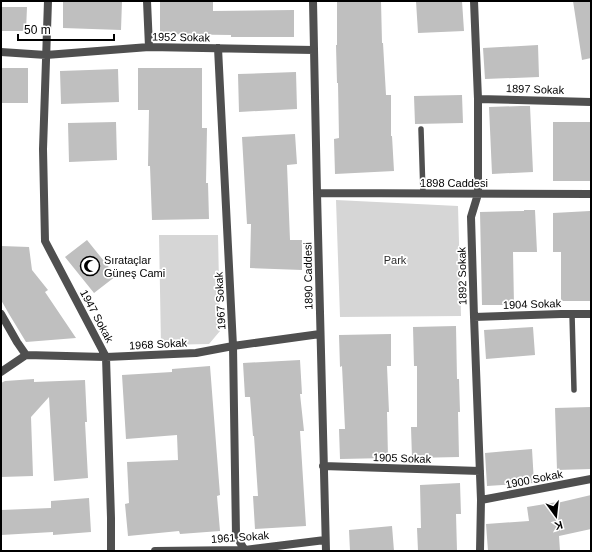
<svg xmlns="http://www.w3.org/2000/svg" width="592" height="552" viewBox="0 0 592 552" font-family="Arial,sans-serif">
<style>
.green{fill:#d6d6d6}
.building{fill:#bfbfbf}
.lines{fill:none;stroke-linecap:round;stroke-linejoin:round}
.service{stroke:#4f4f4f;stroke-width:5.5}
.minor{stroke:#4f4f4f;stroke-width:8}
.labels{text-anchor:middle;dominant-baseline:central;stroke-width:3.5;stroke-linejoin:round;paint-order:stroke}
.street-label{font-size:11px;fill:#000;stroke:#fff}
.poi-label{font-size:11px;fill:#000;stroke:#fff;text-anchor:start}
.park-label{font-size:11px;fill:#2d2d2d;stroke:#fff}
</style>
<rect width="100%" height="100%" fill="#fff"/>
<path class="green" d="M 336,200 L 458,206 L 461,316 L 340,317 Z
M 159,235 L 218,235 L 220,331 L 209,344 L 161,345 Z"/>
<path class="building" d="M 63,1 L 122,1 L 121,30 L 63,28 Z
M 160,1 L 213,2 L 213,11 L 294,10 L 294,37 L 231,37 L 231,35 L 160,34 Z
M 337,1 L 381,1 L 382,43 L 383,43 L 386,95 L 391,95 L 391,136 L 392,136 L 394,171 L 335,174 L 334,139 L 339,138 L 338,83 L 337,83 L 336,45 L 337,45 Z
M 416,1 L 462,1 L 464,31 L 418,33 Z
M 573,1 L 591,1 L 591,58 L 582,60 Z
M 1,7 L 27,7 L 26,31 L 1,31 Z
M 538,45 L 539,77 L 485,79 L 483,48 Z
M 1,68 L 28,68 L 28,103 L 1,103 Z
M 138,68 L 202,68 L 202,128 L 207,128 L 206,183 L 208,183 L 209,219 L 152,220 L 150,166 L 148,166 L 149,110 L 138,110 Z
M 118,69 L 119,102 L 61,104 L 60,71 Z
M 296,72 L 297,109 L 239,112 L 238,74 Z
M 462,95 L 463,123 L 415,124 L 414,96 Z
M 521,106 L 530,106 L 533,172 L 492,174 L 489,107 Z
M 116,122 L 117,160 L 69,162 L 68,123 Z
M 553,122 L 590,122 L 590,181 L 553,181 Z
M 295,134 L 297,164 L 287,165 L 290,240 L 302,240 L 302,270 L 250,268 L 251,224 L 247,224 L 242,137 Z
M 524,210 L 535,210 L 537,252 L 513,252 L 514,305 L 482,305 L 480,212 L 524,211 Z
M 590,211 L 591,301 L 561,301 L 561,252 L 553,252 L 553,213 Z
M 87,240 L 116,276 L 94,293 L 65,257 Z
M 1,246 L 29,247 L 32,270 L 48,290 L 45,292 L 76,338 L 26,342 L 9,314 L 1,300 Z
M 456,326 L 457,379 L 459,379 L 460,412 L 458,412 L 459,457 L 412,458 L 411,427 L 417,427 L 417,366 L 414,366 L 413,327 Z
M 533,327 L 535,355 L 486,359 L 484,330 Z
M 391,334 L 391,366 L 387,366 L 389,412 L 387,412 L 388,458 L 340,459 L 339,429 L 345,429 L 342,366 L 340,367 L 339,335 Z
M 300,360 L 302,394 L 300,394 L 304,431 L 300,431 L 306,526 L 255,529 L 253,496 L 258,496 L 254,436 L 253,436 L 250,397 L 245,397 L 243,363 Z
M 210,366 L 220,495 L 217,496 L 220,531 L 180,534 L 179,531 L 128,536 L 125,504 L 129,503 L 127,462 L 178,460 L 177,435 L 126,439 L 122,375 L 172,372 L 172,369 Z
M 34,379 L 34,382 L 85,380 L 87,422 L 85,422 L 88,478 L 54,481 L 49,397 L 31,417 L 33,476 L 1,477 L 1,383 L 5,381 Z
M 591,407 L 591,469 L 557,470 L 555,408 Z
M 532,449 L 534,483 L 487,486 L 485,453 Z
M 460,483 L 461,514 L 456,514 L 457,551 L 418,551 L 417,528 L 421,528 L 420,485 Z
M 591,495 L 591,529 L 559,536 L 560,551 L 488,551 L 486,524 L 529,521 L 527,507 L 557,502 L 557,503 Z
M 89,498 L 91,532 L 53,535 L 53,532 L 1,535 L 1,510 L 51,508 L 51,501 Z
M 392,526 L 394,551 L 350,551 L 349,530 Z"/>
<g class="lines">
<path class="service" d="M 421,129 L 423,194
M 572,314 L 574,390"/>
<path class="minor" d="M 48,1 L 43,149 L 45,241 L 106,357 L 111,518 L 111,551
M 147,1 L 149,47
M 313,1 L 317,193 L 326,551
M 474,1 L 478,99 L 478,194 L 471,217 L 474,317 L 481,500 L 480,551
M 218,48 L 233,346 L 236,535 L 245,551
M 1,52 L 46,55 L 149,47 L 314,50
M 478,99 L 591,102
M 317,193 L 591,194
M 1,314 L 17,342 L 26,355
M 474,317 L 561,314 L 591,314
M 1,372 L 26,355 L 106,357 L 196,353 L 233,346 L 320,334
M 323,466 L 480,471
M 481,500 L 591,479
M 155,551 L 245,550 L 325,540"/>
</g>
<defs>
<g id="mosque-ring" transform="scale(1)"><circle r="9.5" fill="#fff" stroke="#000" stroke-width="1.5"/><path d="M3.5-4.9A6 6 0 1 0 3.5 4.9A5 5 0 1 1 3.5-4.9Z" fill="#000"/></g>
</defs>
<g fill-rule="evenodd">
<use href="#mosque-ring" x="90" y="266"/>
</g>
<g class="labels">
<g class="street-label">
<text transform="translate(181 37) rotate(1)">1952 Sokak</text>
<text transform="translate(535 89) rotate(2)">1897 Sokak</text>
<text x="454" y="183">1898 Caddesi</text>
<text transform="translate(308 276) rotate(-91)">1890 Caddesi</text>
<text transform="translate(462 276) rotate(-91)">1892 Sokak</text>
<text transform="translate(220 301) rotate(-93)">1967 Sokak</text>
<text transform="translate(532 304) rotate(-2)">1904 Sokak</text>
<text transform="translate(97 316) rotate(62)">1947 Sokak</text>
<text transform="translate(158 344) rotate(-3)">1968 Sokak</text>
<text transform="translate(402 458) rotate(2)">1905 Sokak</text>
<text transform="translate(534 479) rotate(-11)">1900 Sokak</text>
<text transform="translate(240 537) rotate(-4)">1961 Sokak</text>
</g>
<g class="poi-label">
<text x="104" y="260">Sırataçlar<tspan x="104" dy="13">Güneş Cami</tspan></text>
</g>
<g class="park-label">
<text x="395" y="260">Park</text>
</g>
</g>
<rect width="592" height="552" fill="none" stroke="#000000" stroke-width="4"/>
<g transform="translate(556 516) rotate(165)" stroke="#ffffff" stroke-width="3" paint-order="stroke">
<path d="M0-3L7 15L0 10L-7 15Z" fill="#000000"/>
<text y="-6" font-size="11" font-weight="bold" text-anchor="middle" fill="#000000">K</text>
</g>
<path d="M18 34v6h96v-6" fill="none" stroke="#000000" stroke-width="2"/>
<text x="24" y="34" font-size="12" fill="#000000" stroke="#ffffff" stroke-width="3" paint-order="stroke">50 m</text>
</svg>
